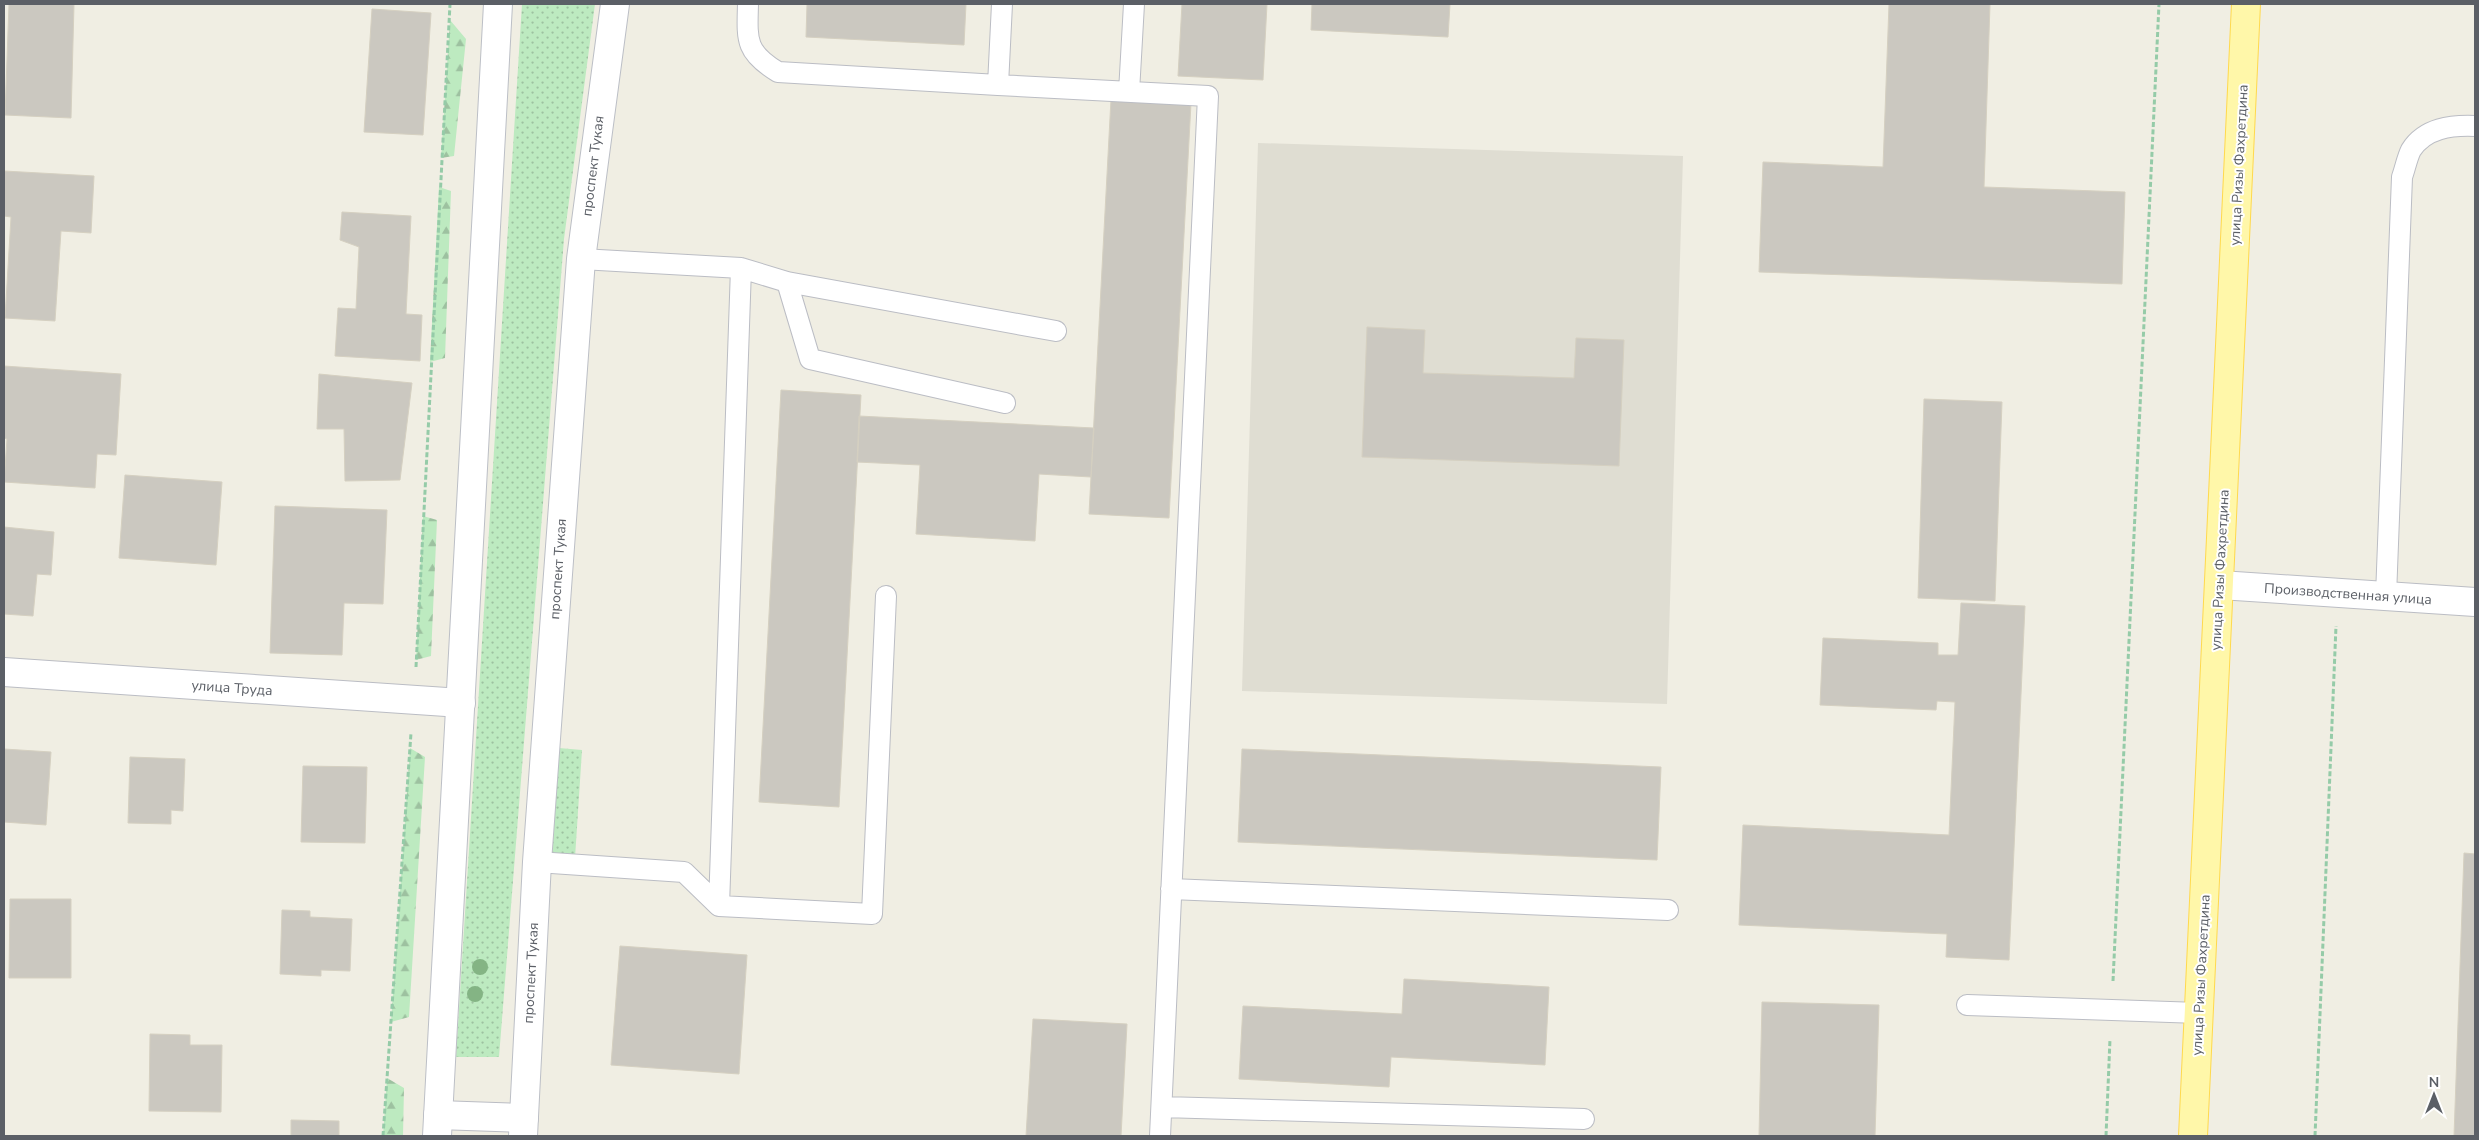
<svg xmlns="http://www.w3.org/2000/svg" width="2479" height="1140" viewBox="0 0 2479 1140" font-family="'Nunito Sans',sans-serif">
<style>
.education{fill:#dfddd2}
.grass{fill:url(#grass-dots)}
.forest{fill:url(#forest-firs)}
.building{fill:#cbc8c0;stroke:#d5d0c1}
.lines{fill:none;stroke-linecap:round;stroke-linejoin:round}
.service-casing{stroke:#bbbdc4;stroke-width:22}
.minor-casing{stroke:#bbbdc4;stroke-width:30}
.tertiary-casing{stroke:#bbbdc4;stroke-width:30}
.secondary-casing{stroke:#bcbfc6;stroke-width:30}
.primary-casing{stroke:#ffd94d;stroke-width:30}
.path{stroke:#95cba8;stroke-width:3;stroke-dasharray:5 2.5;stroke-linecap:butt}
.service{stroke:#fff;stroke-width:20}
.minor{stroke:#fff;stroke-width:28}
.tertiary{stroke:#fff;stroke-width:28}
.secondary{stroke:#fff;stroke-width:28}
.primary{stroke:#fff7a9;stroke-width:28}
.tree{fill:#84b484}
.labels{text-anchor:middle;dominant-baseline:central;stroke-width:4;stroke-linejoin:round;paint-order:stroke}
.street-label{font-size:14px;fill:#5b5f66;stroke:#fff}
</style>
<defs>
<pattern id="grass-dots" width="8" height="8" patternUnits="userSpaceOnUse" patternTransform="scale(1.25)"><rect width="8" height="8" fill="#bdeac0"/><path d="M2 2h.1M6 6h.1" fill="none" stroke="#9dc1a0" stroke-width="1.8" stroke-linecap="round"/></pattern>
<pattern id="forest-firs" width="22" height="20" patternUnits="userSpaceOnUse" patternTransform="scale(1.25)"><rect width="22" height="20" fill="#bdeac0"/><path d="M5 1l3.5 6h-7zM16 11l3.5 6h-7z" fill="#9dc1a0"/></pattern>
</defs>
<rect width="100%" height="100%" fill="#f0eee3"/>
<path class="education" d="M 1258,143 L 1683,156 L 1667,704 L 1242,691 Z"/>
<path class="grass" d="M 522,4 L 595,4 L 564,239 L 499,1057 L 456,1057 Z
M 559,748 L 582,750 L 575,858 L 552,856 Z"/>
<path class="forest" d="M 450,20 L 466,39 L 454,156 L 441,158 Z
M 439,187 L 451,191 L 445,358 L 430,362 Z
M 423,516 L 437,520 L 431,656 L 416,660 Z
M 410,748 L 425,757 L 409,1017 L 391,1022 Z
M 387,1078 L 404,1088 L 403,1136 L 383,1136 Z"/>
<path class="building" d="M 9,4 L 74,4 L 71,118 L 5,115 Z
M 807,4 L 966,4 L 964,45 L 806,37 Z
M 1182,4 L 1267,4 L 1263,80 L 1178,76 Z
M 1312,4 L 1450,4 L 1448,37 L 1311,30 Z
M 1889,4 L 1990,4 L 1984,187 L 2125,192 L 2122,284 L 1759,272 L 1763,162 L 1883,167 Z
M 372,9 L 431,13 L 423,135 L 364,132 Z
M 1111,99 L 1191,103 L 1169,518 L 1089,514 Z
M 4,171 L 94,176 L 91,233 L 61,231 L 55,321 L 5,318 L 11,217 L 4,216 Z
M 342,212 L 411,216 L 406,314 L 422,315 L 420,361 L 335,356 L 338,308 L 356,309 L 359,247 L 340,240 Z
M 1367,327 L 1425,330 L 1423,373 L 1574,378 L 1576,338 L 1624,340 L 1619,466 L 1362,457 Z
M 4,366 L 121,374 L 116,455 L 97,454 L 95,488 L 4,482 L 7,439 L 4,438 Z
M 319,374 L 412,383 L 400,480 L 345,481 L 344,429 L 317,429 Z
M 781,390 L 861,395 L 839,807 L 759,802 Z
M 1924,399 L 2002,402 L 1995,601 L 1918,598 Z
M 859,416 L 1094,428 L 1091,477 L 1039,474 L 1035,541 L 916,534 L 920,465 L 857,462 Z
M 125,475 L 222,482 L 216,565 L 119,558 Z
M 275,506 L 387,510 L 383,604 L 344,603 L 342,655 L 270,653 Z
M 4,527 L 54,532 L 51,575 L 37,574 L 33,616 L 4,614 Z
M 1961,603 L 2025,606 L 2009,960 L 1946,957 L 1947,934 L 1739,925 L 1743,825 L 1949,835 L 1955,702 L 1937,701 L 1936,710 L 1820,705 L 1823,638 L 1938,643 L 1938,655 L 1958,655 Z
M 4,749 L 51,752 L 46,825 L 4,822 Z
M 1242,749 L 1661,767 L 1657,860 L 1238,842 Z
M 130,757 L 185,759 L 183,811 L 171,810 L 171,824 L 128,823 Z
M 303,766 L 367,767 L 365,843 L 301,842 Z
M 2464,853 L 2475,854 L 2475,1136 L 2454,1136 Z
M 10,899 L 71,899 L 71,978 L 9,978 Z
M 282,910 L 310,911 L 310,917 L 352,919 L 350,971 L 321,970 L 321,976 L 280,974 Z
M 620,946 L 747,955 L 739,1074 L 611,1065 Z
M 1404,979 L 1549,987 L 1545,1065 L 1391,1057 L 1389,1087 L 1239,1079 L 1243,1006 L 1402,1014 Z
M 1762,1002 L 1879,1005 L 1875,1136 L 1759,1136 Z
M 1033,1019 L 1127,1024 L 1121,1136 L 1026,1136 Z
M 150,1034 L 190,1035 L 190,1045 L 222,1045 L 221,1112 L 149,1111 Z
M 291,1120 L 339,1121 L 339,1136 L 291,1136 Z"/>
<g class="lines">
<g class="service-casing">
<path id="service" d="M 748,4 C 747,40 745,52 778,72 L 998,85
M 1002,4 L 998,85 L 1208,96 L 1160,1136
M 1129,92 L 1134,4
M 581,259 L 741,268 L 787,282 L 1056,331
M 787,282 L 810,359 L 1005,403
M 2386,596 L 2402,177 C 2405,169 2407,158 2411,150 C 2425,128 2451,125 2475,126
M 537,862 L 684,872 L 719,906 L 872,914 L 886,596
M 1171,889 L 1668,910
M 719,906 L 741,268
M 1967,1005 L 2199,1013
M 1162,1107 L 1584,1119"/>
</g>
<g class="minor-casing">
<path id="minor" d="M 2220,585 L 2475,602
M 4,672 L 461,703"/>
</g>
<g class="tertiary-casing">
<path id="tertiary" d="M 438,1115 L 524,1118"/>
</g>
<g class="secondary-casing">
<path id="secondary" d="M 437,1136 L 498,4
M 523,1136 L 537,862 L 581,259 L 615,4"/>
</g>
<g class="primary-casing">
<path id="primary" d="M 2193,1136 L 2246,4"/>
</g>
<path class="path" d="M 416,667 L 450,4
M 2113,981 L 2159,4
M 383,1136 L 411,733
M 2106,1136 L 2110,1039
M 2315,1136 L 2336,626"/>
<use href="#service" class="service"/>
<use href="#minor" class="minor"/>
<use href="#tertiary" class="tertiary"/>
<use href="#secondary" class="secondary"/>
<use href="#primary" class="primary"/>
</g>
<g class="tree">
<circle cx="480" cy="967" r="8"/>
<circle cx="475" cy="994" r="8"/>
</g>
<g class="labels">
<g class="street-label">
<text transform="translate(2239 165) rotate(-87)">улица Ризы Фахретдина</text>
<text transform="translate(593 166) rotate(-83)">проспект Тукая</text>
<text transform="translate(558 569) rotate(-86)">проспект Тукая</text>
<text transform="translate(2220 570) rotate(-87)">улица Ризы Фахретдина</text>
<text transform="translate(2348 594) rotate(4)">Производственная улица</text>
<text transform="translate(232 688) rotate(4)">улица Труда</text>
<text transform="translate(531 973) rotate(-87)">проспект Тукая</text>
<text transform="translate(2201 975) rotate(-87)">улица Ризы Фахретдина</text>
</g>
</g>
<rect width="2479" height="1140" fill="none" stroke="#5b5f66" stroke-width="10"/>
<g transform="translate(2434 1095)" stroke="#ffffff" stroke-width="4" paint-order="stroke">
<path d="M0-4L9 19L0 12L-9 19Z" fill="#5b5f66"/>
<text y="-8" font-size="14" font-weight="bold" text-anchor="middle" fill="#5b5f66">N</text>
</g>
</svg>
